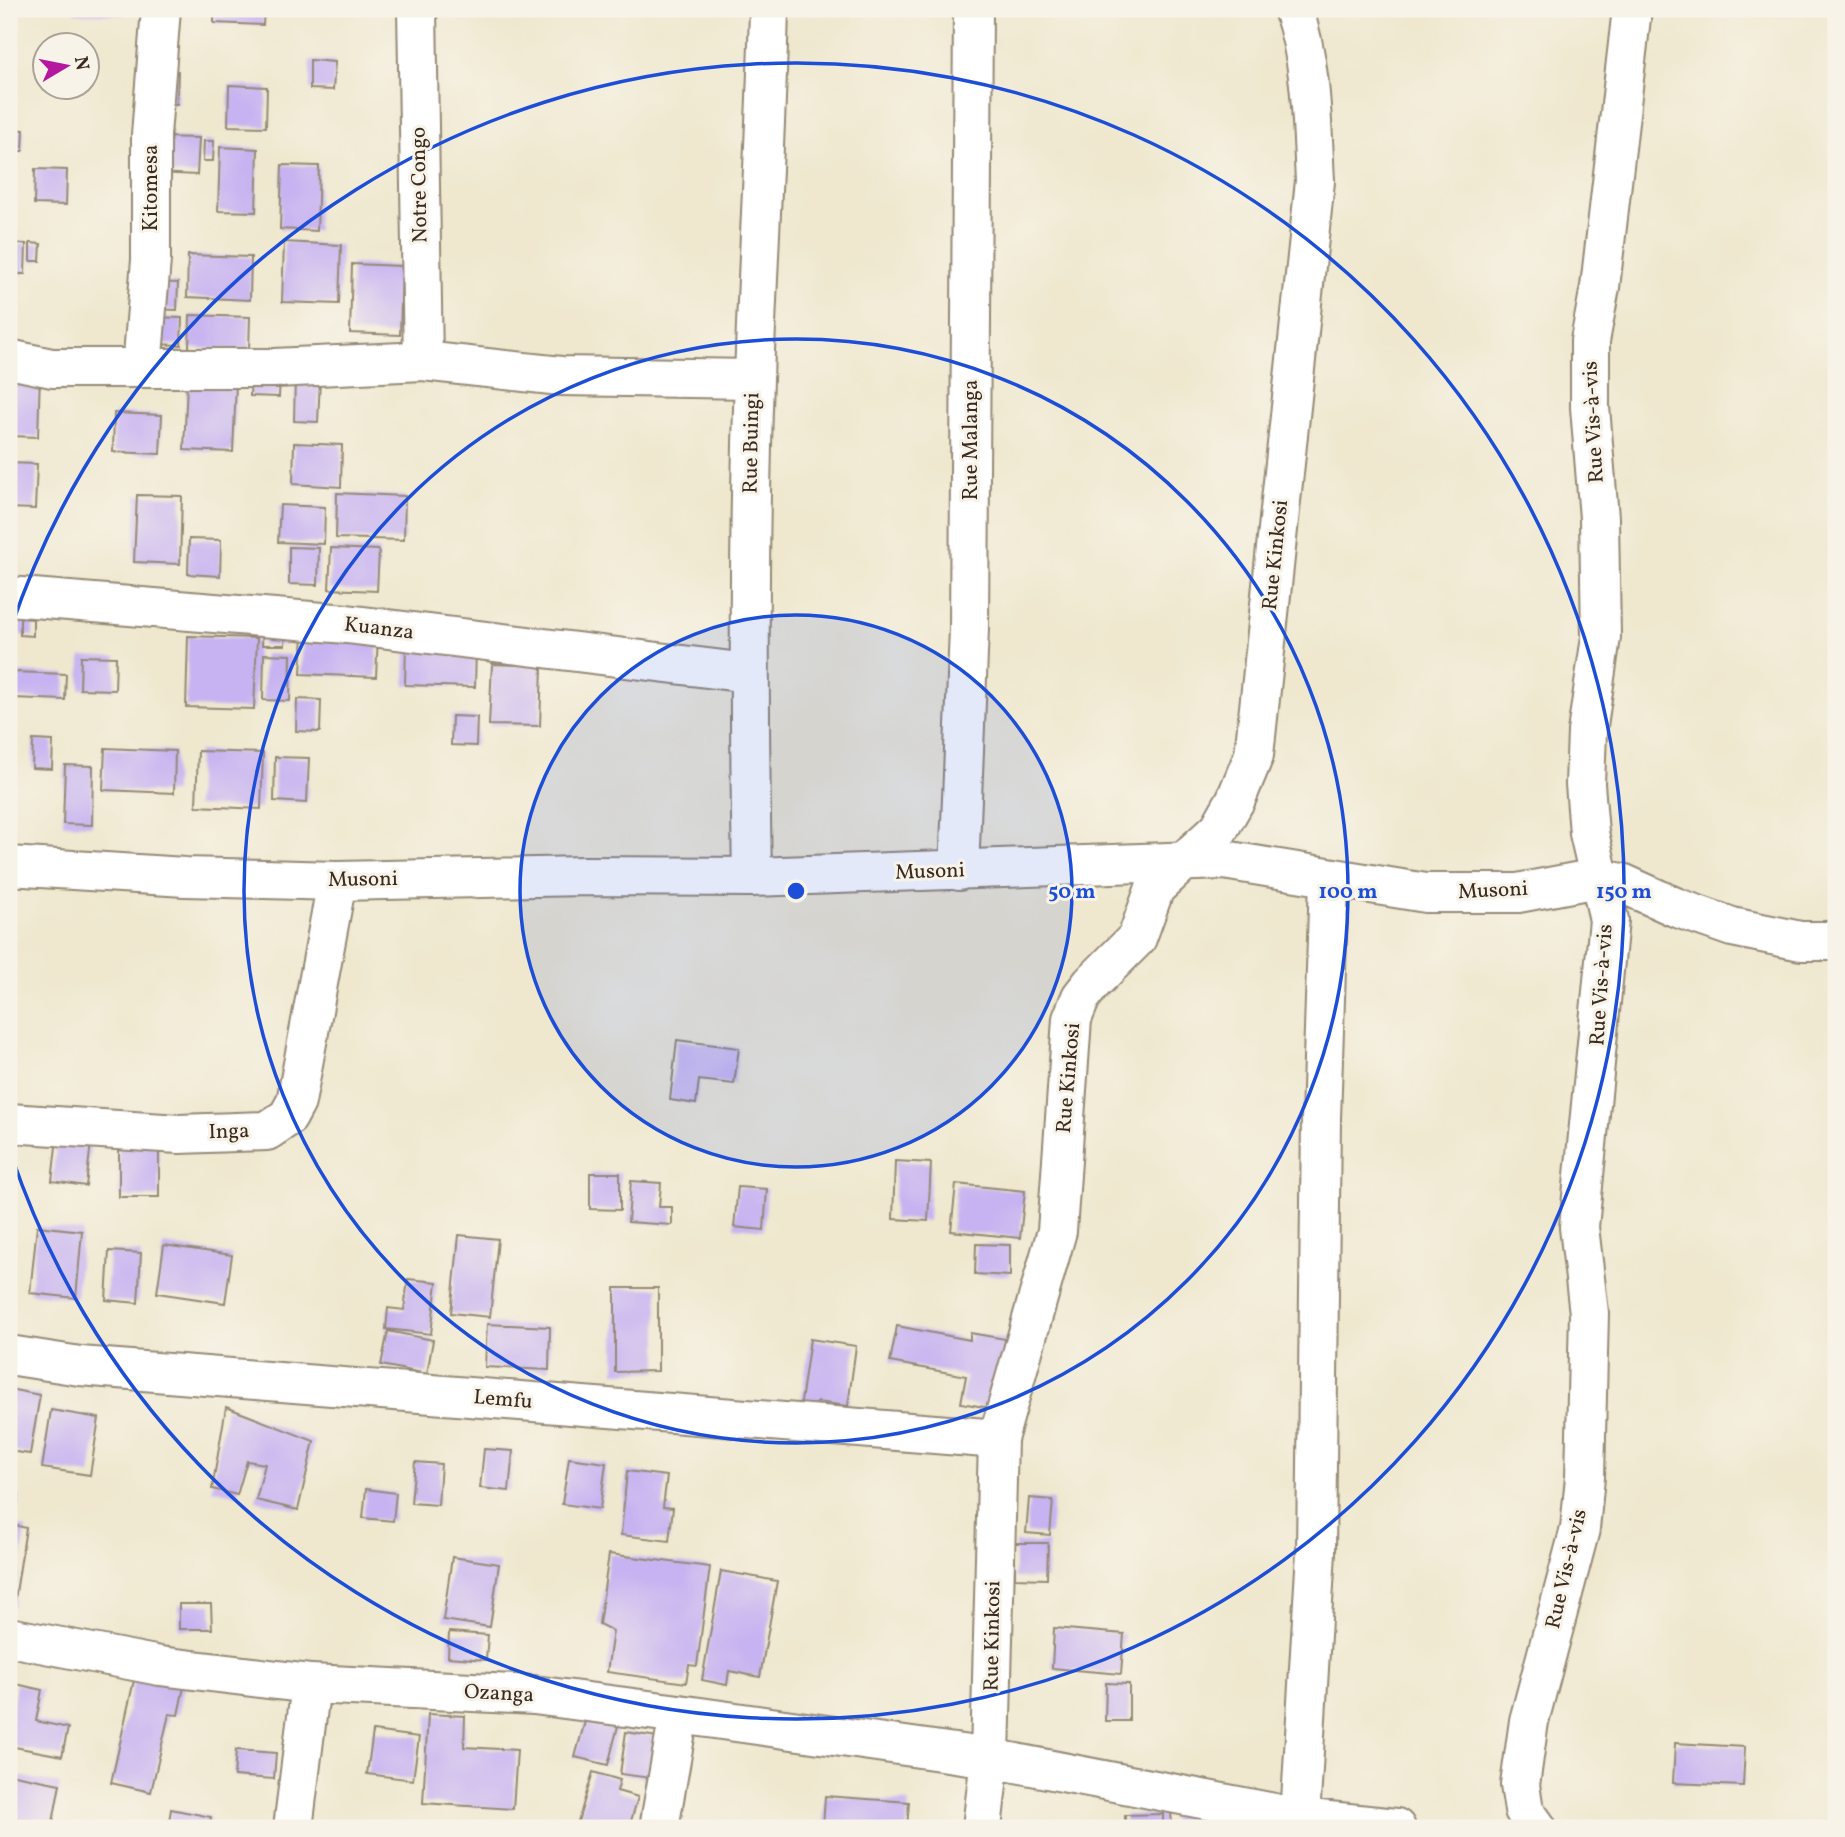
<svg xmlns="http://www.w3.org/2000/svg" width="1845" height="1837" viewBox="0 0 1845 1837" font-family="Vollkorn,serif">
<style>
.building{fill:#c7b3f1}
.lines{fill:none;stroke-linecap:round;stroke-linejoin:round}
.minor-casing{stroke:#958976;stroke-width:42}
.minor{stroke:#fff;stroke-width:38}
.ring{fill:none;stroke:#1d4ed8;stroke-width:3.5}
.labels{text-anchor:middle;dominant-baseline:central;stroke-width:6;stroke-linejoin:round;paint-order:stroke}
.street-label{font-size:21px;fill:#3b2a1e;stroke:#f7f3e8}
.centre{fill:#1d4ed8;stroke:#f7f3e8;stroke-width:3.5}
.ring-label{font-size:21px;text-anchor:middle;font-weight:bold;fill:#1d4ed8;stroke:#f7f3e8;stroke-width:6;stroke-linejoin:round;paint-order:stroke}
</style>
<rect width="100%" height="100%" fill="#f7f3e8"/>
<filter id="ink" filterUnits="userSpaceOnUse"><feTurbulence type="fractalNoise" baseFrequency=".0143" numOctaves="2"/><feDisplacementMap in="SourceGraphic" scale="14" xChannelSelector="R" yChannelSelector="G"/><feConvolveMatrix kernelMatrix="1 2 1 2 8 2 1 2 1" color-interpolation-filters="sRGB"/></filter>
<filter id="wash" filterUnits="userSpaceOnUse"><feTurbulence type="fractalNoise" baseFrequency=".00686" numOctaves="4" result="noise"/><feDisplacementMap in="SourceGraphic" scale="28" xChannelSelector="R" yChannelSelector="G"/><feGaussianBlur stdDeviation="1.57" result="paint"/><feColorMatrix in="noise" values="0 0 0 0 0 0 0 0 0 0 0 0 0 0 0 0 0 1.4 0 .05"/><feComposite in="paint" operator="in"/></filter>
<g filter="url(#wash)">
<rect width="100%" height="100%" fill="#efe8cf"/>
<g id="blocks">
<path class="building" d="M 75,9 L 124,9 L 124,15 L 75,13 Z
M 214,9 L 264,9 L 263,25 L 214,23 Z
M 310,60 L 335,62 L 333,90 L 310,89 Z
M 163,71 L 178,71 L 177,104 L 161,103 Z
M 229,85 L 267,87 L 266,127 L 228,126 Z
M 10,129 L 24,130 L 23,151 L 10,151 Z
M 159,137 L 199,138 L 197,175 L 157,173 Z
M 204,141 L 214,141 L 213,161 L 203,161 Z
M 220,147 L 258,149 L 256,212 L 218,211 Z
M 282,165 L 319,166 L 317,231 L 280,229 Z
M 35,169 L 67,170 L 66,205 L 34,204 Z
M 284,242 L 341,245 L 339,304 L 282,302 Z
M 9,243 L 26,244 L 25,274 L 9,274 Z
M 30,243 L 41,244 L 40,261 L 30,261 Z
M 188,255 L 251,257 L 250,300 L 187,297 Z
M 352,264 L 402,266 L 400,335 L 350,333 Z
M 154,282 L 178,283 L 177,310 L 153,309 Z
M 190,315 L 250,317 L 249,350 L 189,348 Z
M 150,317 L 182,318 L 181,345 L 149,344 Z
M 251,372 L 280,374 L 279,397 L 250,396 Z
M 9,373 L 40,374 L 38,437 L 9,436 Z
M 295,378 L 320,379 L 318,422 L 294,421 Z
M 187,382 L 236,384 L 233,452 L 184,450 Z
M 114,413 L 162,415 L 160,454 L 113,452 Z
M 294,443 L 342,445 L 341,487 L 293,484 Z
M 9,463 L 37,464 L 35,509 L 9,508 Z
M 337,493 L 405,496 L 404,540 L 336,538 Z
M 137,495 L 182,496 L 180,564 L 134,562 Z
M 280,505 L 325,507 L 324,544 L 278,542 Z
M 189,539 L 221,540 L 220,576 L 188,574 Z
M 289,547 L 319,548 L 318,585 L 289,584 Z
M 331,548 L 379,550 L 377,591 L 329,589 Z
M 20,618 L 33,619 L 33,636 L 20,635 Z
M 263,625 L 286,626 L 285,645 L 262,645 Z
M 303,633 L 378,636 L 376,677 L 301,674 Z
M 188,636 L 257,638 L 254,709 L 186,707 Z
M 406,644 L 476,647 L 475,687 L 405,685 Z
M 264,654 L 291,655 L 290,701 L 263,700 Z
M 81,656 L 116,657 L 115,690 L 80,689 Z
M 492,664 L 542,666 L 540,726 L 489,725 Z
M 14,672 L 66,674 L 65,700 L 13,698 Z
M 297,699 L 321,700 L 320,732 L 296,731 Z
M 452,716 L 477,717 L 476,746 L 451,745 Z
M 33,740 L 53,741 L 52,769 L 32,768 Z
M 105,748 L 175,751 L 174,793 L 103,790 Z
M 198,751 L 263,753 L 261,809 L 196,806 Z
M 275,757 L 309,758 L 307,803 L 274,801 Z
M 65,765 L 93,766 L 92,825 L 63,824 Z
M 677,1040 L 739,1048 L 734,1084 L 699,1080 L 696,1104 L 670,1100 Z
M 57,1138 L 91,1142 L 86,1186 L 52,1181 Z
M 159,1142 L 159,1197 L 119,1197 L 119,1143 Z
M 895,1161 L 931,1163 L 928,1221 L 893,1219 Z
M 590,1173 L 620,1173 L 620,1210 L 590,1209 Z
M 631,1181 L 661,1183 L 659,1207 L 672,1207 L 672,1225 L 628,1222 Z
M 956,1184 L 1025,1191 L 1020,1238 L 951,1231 Z
M 738,1187 L 767,1189 L 764,1230 L 734,1227 Z
M 37,1226 L 82,1231 L 76,1298 L 30,1293 Z
M 459,1235 L 498,1239 L 490,1317 L 451,1313 Z
M 976,1244 L 1010,1245 L 1010,1276 L 975,1274 Z
M 164,1245 L 232,1255 L 225,1303 L 157,1293 Z
M 109,1251 L 141,1253 L 138,1303 L 106,1300 Z
M 408,1279 L 437,1282 L 431,1334 L 386,1329 L 388,1308 L 404,1310 Z
M 615,1288 L 658,1288 L 658,1371 L 615,1372 Z
M 487,1324 L 550,1327 L 549,1370 L 485,1367 Z
M 897,1326 L 970,1340 L 970,1333 L 1011,1340 L 990,1408 L 961,1403 L 966,1376 L 890,1362 Z
M 388,1331 L 433,1340 L 427,1374 L 381,1365 Z
M 810,1339 L 856,1346 L 848,1406 L 817,1402 L 815,1411 L 800,1409 Z
M 9,1389 L 40,1395 L 30,1454 L 9,1451 Z
M 226,1407 L 314,1441 L 298,1510 L 256,1500 L 265,1464 L 247,1461 L 237,1495 L 212,1489 Z
M 51,1410 L 99,1418 L 90,1475 L 42,1468 Z
M 484,1449 L 513,1451 L 509,1491 L 480,1488 Z
M 569,1458 L 606,1463 L 600,1509 L 562,1504 Z
M 415,1462 L 441,1464 L 438,1505 L 411,1503 Z
M 627,1471 L 667,1476 L 663,1507 L 673,1508 L 669,1541 L 621,1535 Z
M 366,1489 L 396,1493 L 393,1521 L 363,1518 Z
M 9,1494 L 19,1495 L 14,1525 L 26,1528 L 14,1606 L 9,1605 Z
M 1029,1498 L 1053,1500 L 1050,1535 L 1026,1533 Z
M 1015,1543 L 1048,1543 L 1047,1579 L 1015,1578 Z
M 609,1554 L 710,1567 L 697,1666 L 689,1665 L 686,1683 L 607,1672 L 613,1631 L 599,1624 Z
M 452,1557 L 499,1564 L 490,1627 L 443,1620 Z
M 721,1571 L 777,1581 L 760,1677 L 729,1671 L 727,1685 L 702,1680 Z
M 179,1604 L 211,1604 L 212,1629 L 179,1629 Z
M 1054,1628 L 1124,1634 L 1121,1674 L 1052,1668 Z
M 449,1632 L 488,1635 L 486,1660 L 448,1657 Z
M 136,1671 L 185,1682 L 178,1715 L 169,1714 L 151,1792 L 111,1783 Z
M 1106,1683 L 1129,1684 L 1129,1721 L 1105,1721 Z
M 16,1684 L 42,1690 L 36,1721 L 68,1728 L 62,1756 L 9,1746 L 9,1721 Z
M 428,1714 L 465,1716 L 464,1747 L 517,1750 L 513,1809 L 423,1803 Z
M 587,1714 L 619,1722 L 608,1765 L 575,1757 Z
M 373,1731 L 419,1737 L 413,1780 L 367,1774 Z
M 626,1732 L 664,1738 L 658,1779 L 620,1774 Z
M 1675,1743 L 1745,1747 L 1743,1786 L 1673,1783 Z
M 236,1750 L 276,1753 L 274,1779 L 234,1776 Z
M 593,1772 L 620,1780 L 617,1791 L 638,1797 L 629,1828 L 576,1828 Z
M 9,1774 L 60,1784 L 52,1828 L 9,1828 Z
M 825,1796 L 909,1802 L 907,1828 L 823,1828 Z
M 171,1809 L 211,1817 L 209,1828 L 168,1828 Z
M 1210,1810 L 1210,1828 L 1172,1828 L 1171,1811 Z
M 1163,1814 L 1163,1828 L 1125,1828 L 1125,1815 Z"/>
</g>
</g>
<g filter="url(#ink)">
<use href="#blocks" fill-opacity="0" stroke="#958976" stroke-width="2"/>
<g class="lines">
<g class="minor-casing">
<path id="minor" d="M 417,9 L 423,361
M 9,359 L 52,368 L 274,368 L 423,361 L 561,376 L 754,379
M 142,368 L 151,260 L 151,135 L 161,9
M 9,596 L 347,624 L 748,673
M 9,866 L 185,877 L 337,881 L 585,876 L 752,877 L 1224,860 L 1426,893 L 1518,893 L 1597,878 L 1622,883 L 1675,907 L 1732,927 L 1801,941 L 1836,941
M 959,871 L 969,629 L 973,9
M 752,877 C 749,711 748,545 754,379 C 758,256 766,132 769,9
M 9,1123 L 179,1134 L 267,1131 L 288,1117 L 296,1102 L 337,881
M 9,1355 L 80,1366 L 998,1439
M 9,1637 L 160,1666 L 311,1684 L 534,1695 L 679,1714 L 990,1758 L 1300,1818 L 1396,1828
M 1300,1818 L 1316,1552 L 1321,1119 L 1329,879
M 293,1828 L 311,1684
M 659,1828 L 679,1714
M 982,1828 L 990,1758 L 998,1439 L 1057,1231 L 1072,1019 L 1081,997 L 1092,983 L 1137,938 L 1155,888 L 1219,829 L 1236,799 L 1254,755 L 1315,181 C 1312,125 1312,62 1293,9
M 1537,1828 L 1524,1810 L 1520,1785 L 1529,1721 L 1580,1529 L 1585,1477 L 1589,1313 L 1579,1227 L 1609,920 L 1589,833 L 1585,784 L 1587,732 L 1601,637 L 1599,518 L 1590,407 L 1590,341 L 1600,287 L 1632,9"/>
</g>
<use href="#minor" class="minor"/>
</g>
</g>
<circle cx="796" cy="891" r="276" fill="#1d4ed8" fill-opacity=".12"/>
<g class="ring">
<circle cx="796" cy="891" r="276"/>
<circle cx="796" cy="891" r="552"/>
<path d="M11 628A828 828 0 1 1 11 1154"/>
</g>
<g class="labels">
<g class="street-label">
<text transform="translate(420 185) rotate(-91)">Notre Congo</text>
<text transform="translate(151 188) rotate(-90)">Kitomesa</text>
<text transform="translate(1594 422) rotate(-93)">Rue Vis-à-vis</text>
<text transform="translate(971 440) rotate(-90)">Rue Malanga</text>
<text transform="translate(752 443) rotate(-89)">Rue Buingi</text>
<text transform="translate(1276 555) rotate(-84)">Rue Kinkosi</text>
<text transform="translate(379 629) rotate(7)">Kuanza</text>
<text transform="translate(930 872) rotate(-2)">Musoni</text>
<text transform="translate(363 880) rotate(-1)">Musoni</text>
<text transform="translate(1493 891) rotate(-3)">Musoni</text>
<text transform="translate(1602 985) rotate(-86)">Rue Vis-à-vis</text>
<text transform="translate(1069 1078) rotate(-85)">Rue Kinkosi</text>
<text transform="translate(229 1132) rotate(-2)">Inga</text>
<text transform="translate(503 1400) rotate(5)">Lemfu</text>
<text transform="translate(1567 1569) rotate(-77)">Rue Vis-à-vis</text>
<text transform="translate(993 1636) rotate(-89)">Rue Kinkosi</text>
<text transform="translate(499 1694) rotate(3)">Ozanga</text>
</g>
</g>
<circle cx="796" cy="891" r="10" class="centre"/>
<g class="ring-label">
<text x="1072" y="898">50 m</text>
<text x="1348" y="898">100 m</text>
<text x="1624" y="898">150 m</text>
</g>
<rect width="1845" height="1837" fill="none" stroke="#f7f3e8" stroke-width="35"/>
<g transform="translate(66 66) rotate(80)"><circle r="33" fill="#f7f3e8" stroke="#aca397" stroke-width="2"/>
<path d="M0-5L12 26L0 18L-12 26Z" fill="#b5179e"/>
<text y="-10" font-size="19" font-weight="bold" text-anchor="middle" fill="#3b2a1e">N</text>
</g>
</svg>
